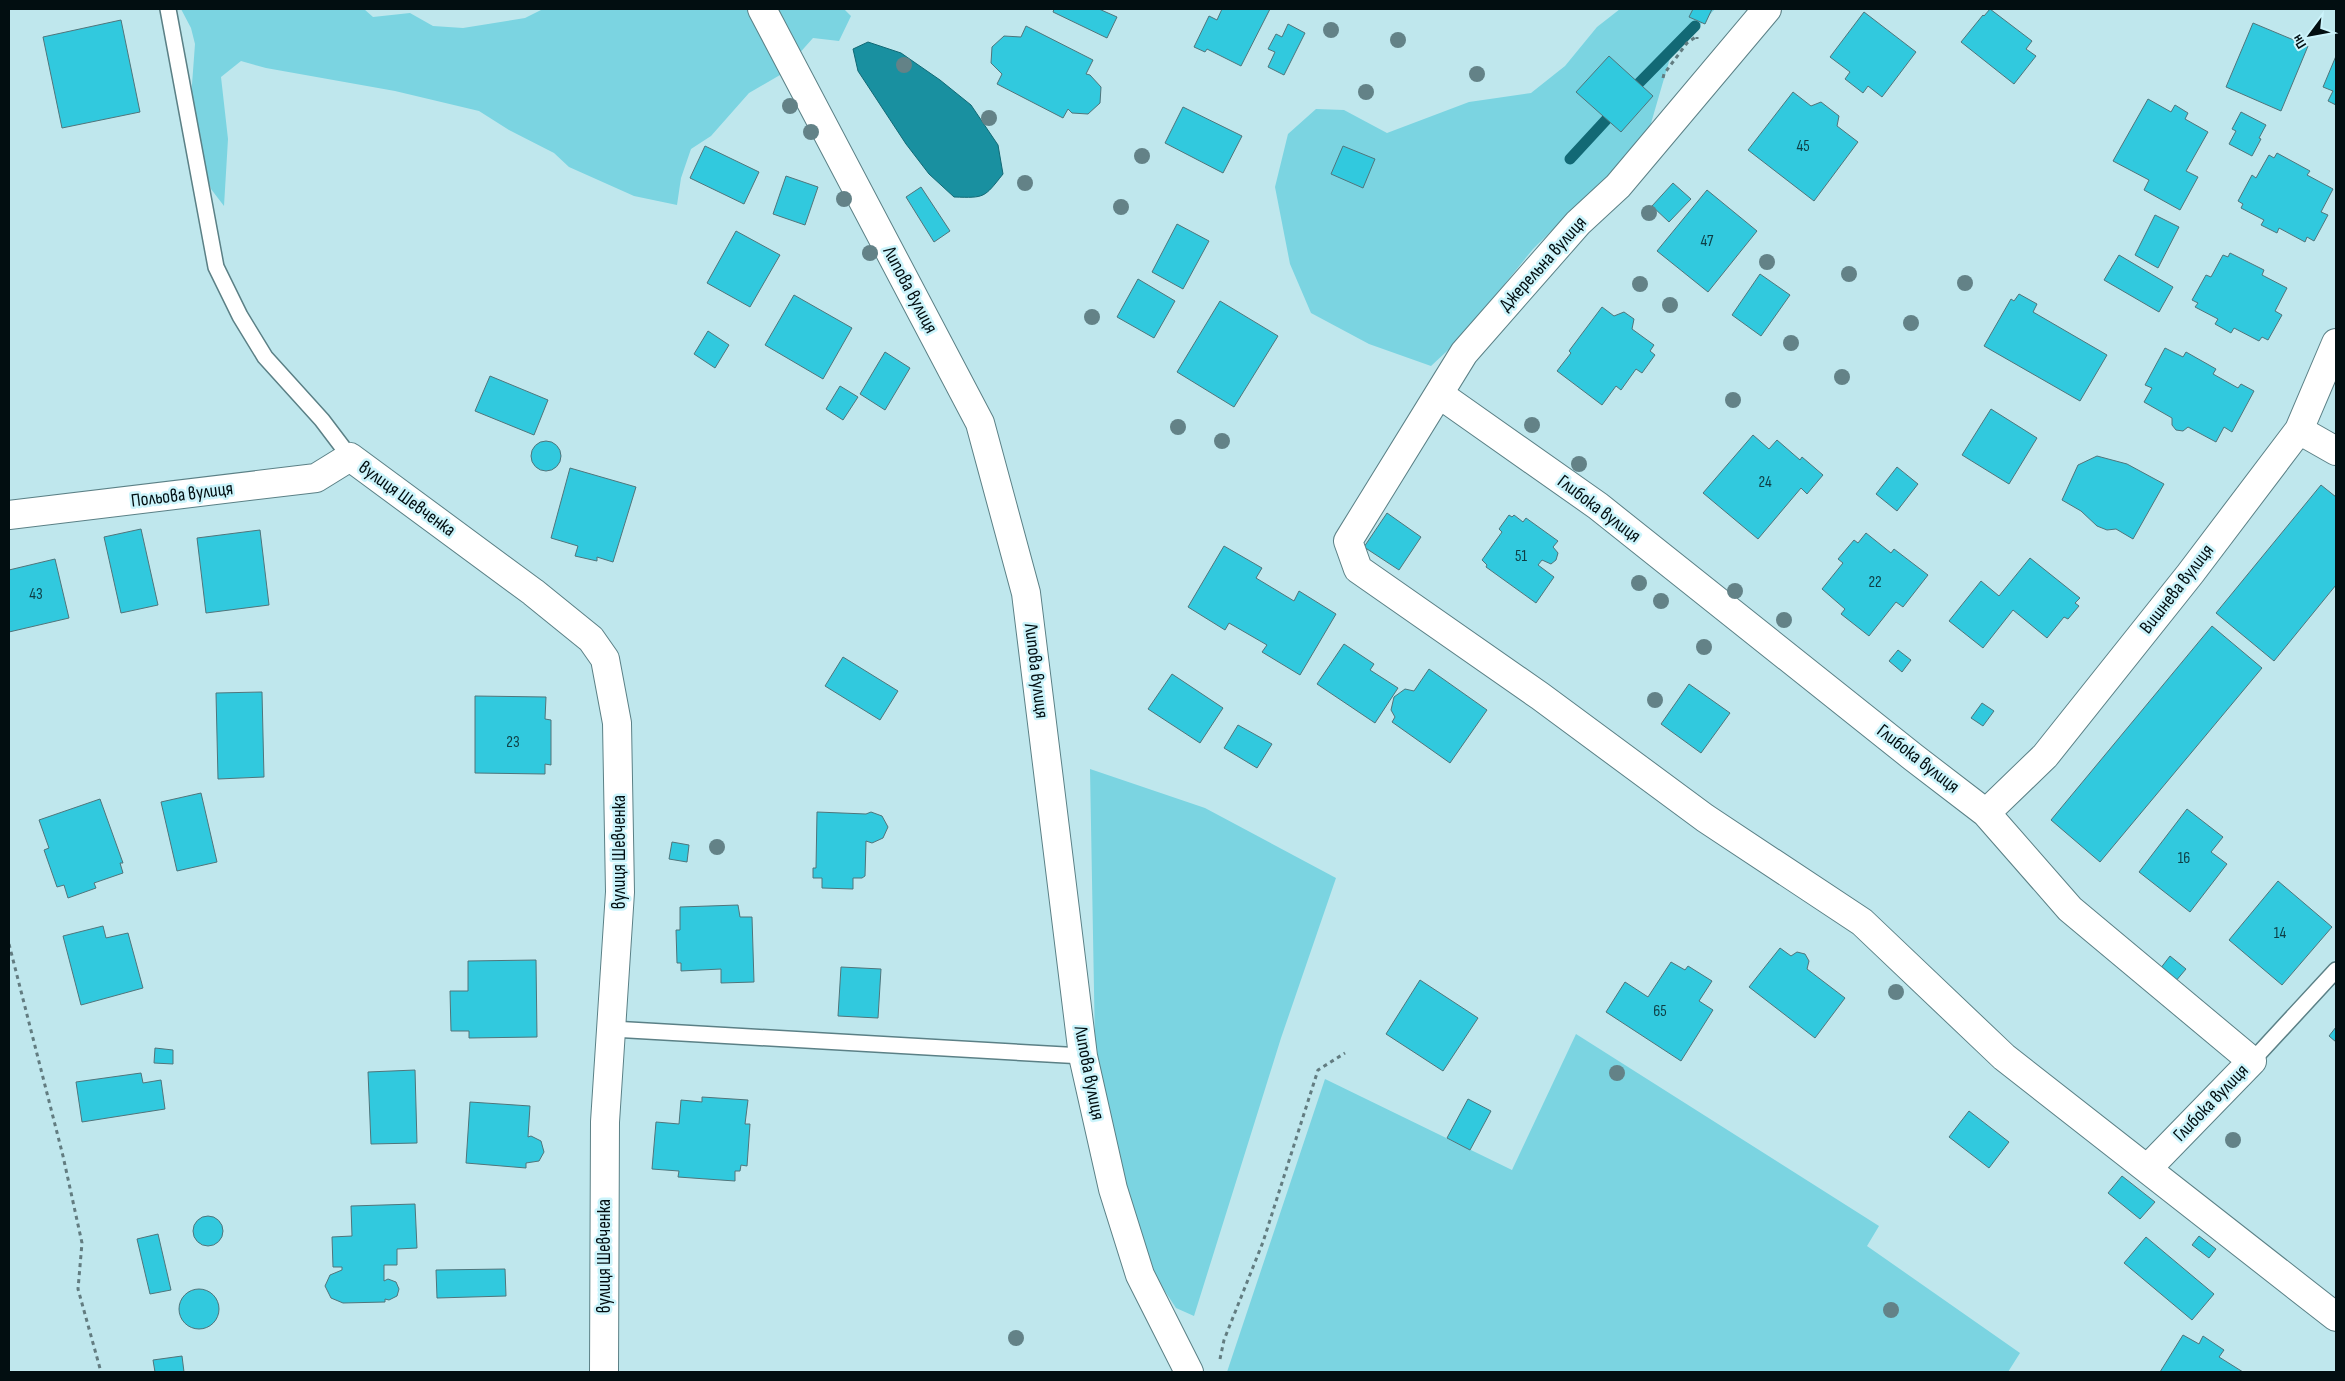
<svg xmlns="http://www.w3.org/2000/svg" width="2345" height="1381" viewBox="0 0 2345 1381" font-family="'Sofia Sans Condensed',sans-serif">
<style>
.green{fill:#7bd4e1}
.water{fill:#1990a0;stroke:#126975}
.lines{fill:none;stroke-linecap:round;stroke-linejoin:round}
.stream{stroke:#126975;stroke-width:11}
.building{fill:#31c9de;stroke:#50757b}
.lane-casing{stroke:#5b8086;stroke-width:18}
.street-casing{stroke:#5b8086;stroke-width:30}
.path{stroke:#627c80;stroke-width:3;stroke-dasharray:4 4;stroke-linecap:butt}
.lane{stroke:#fff;stroke-width:15}
.street{stroke:#fff;stroke-width:28}
.tree{fill:#638287}
.labels{text-anchor:middle;dominant-baseline:central;stroke-width:5;stroke-linejoin:round;paint-order:stroke}
.number-label{font-size:16px;fill:#0e3d44}
.street-label{font-size:19px;fill:#020e11;stroke:#ccf4fb}
</style>
<rect width="100%" height="100%" fill="#bfe7ed"/>
<path class="green" d="M 181,9 L 364,9 L 373,17 L 410,13 L 433,26 L 463,28 L 525,18 L 543,9 L 844,9 L 851,16 L 839,41 L 813,38 L 780,75 L 749,93 L 711,136 L 691,149 L 681,178 L 677,205 L 634,196 L 569,167 L 554,153 L 509,130 L 479,111 L 395,91 L 266,68 L 241,61 L 221,77 L 228,139 L 224,206 L 211,189 L 204,165 L 191,98 L 195,44 L 191,28 Z
M 1620,9 L 1715,9 L 1670,58 L 1647,137 L 1533,249 L 1460,339 L 1431,366 L 1369,344 L 1311,313 L 1290,264 L 1275,187 L 1288,134 L 1316,109 L 1344,110 L 1387,133 L 1469,102 L 1531,93 L 1565,66 L 1597,27 Z
M 1090,769 L 1205,808 L 1336,878 L 1281,1038 L 1194,1316 L 1176,1308 L 1145,1261 L 1112,1138 L 1095,1045 Z
M 1576,1034 L 1879,1226 L 1867,1246 L 2020,1353 L 2008,1372 L 1227,1372 L 1325,1079 L 1512,1170 Z"/>
<path class="water" d="M 868,42 L 901,53 L 940,80 L 971,105 L 998,145 L 1003,174 C 984,198 985,198 954,197 L 929,174 L 906,144 L 858,71 L 853,49 Z"/>
<g class="lines">
<path class="stream" d="M 1639,83 L 1695,26
M 1570,159 L 1606,120"/>
</g>
<path class="building" d="M 1054,9 L 1099,9 L 1117,17 L 1107,38 L 1053,12 Z
M 1222,9 L 1270,9 L 1241,66 L 1207,49 L 1205,52 L 1194,47 L 1209,16 L 1217,20 Z
M 1693,9 L 1712,9 L 1705,24 L 1689,17 Z
M 1990,9 L 2032,41 L 2026,49 L 2036,56 L 2014,84 L 1961,42 L 1983,15 L 1984,16 Z
M 1864,12 L 1916,52 L 1882,97 L 1868,86 L 1863,93 L 1845,79 L 1850,72 L 1830,57 Z
M 121,20 L 140,112 L 62,128 L 43,37 Z
M 2253,23 L 2308,46 L 2281,111 L 2226,87 Z
M 1288,24 L 1305,33 L 1284,75 L 1268,67 L 1275,52 L 1268,49 L 1276,34 L 1282,37 Z
M 1026,26 L 1093,60 L 1086,74 L 1090,75 L 1101,87 L 1100,103 L 1088,114 L 1072,113 L 1068,109 L 1063,118 L 997,84 L 1002,74 L 991,63 L 992,47 L 1004,36 L 1021,37 Z
M 1609,56 L 1653,96 L 1621,132 L 1576,92 Z
M 2336,56 L 2336,105 L 2328,101 L 2333,91 L 2323,87 Z
M 1793,92 L 1811,106 L 1821,102 L 1839,116 L 1837,126 L 1858,142 L 1814,201 L 1748,150 Z
M 2148,99 L 2171,112 L 2175,105 L 2188,113 L 2185,119 L 2208,132 L 2186,171 L 2198,177 L 2180,210 L 2144,190 L 2149,180 L 2113,161 Z
M 1183,107 L 1242,136 L 1223,173 L 1165,143 Z
M 2241,112 L 2266,125 L 2259,138 L 2261,139 L 2252,156 L 2229,144 L 2236,131 L 2232,129 Z
M 705,146 L 759,172 L 744,204 L 690,178 Z
M 1343,146 L 1375,159 L 1363,188 L 1331,174 Z
M 2277,153 L 2310,171 L 2307,175 L 2333,189 L 2321,212 L 2328,215 L 2314,241 L 2307,237 L 2305,242 L 2279,228 L 2277,233 L 2261,225 L 2264,220 L 2241,208 L 2243,204 L 2238,201 L 2252,175 L 2256,178 L 2269,155 L 2274,158 Z
M 786,176 L 818,187 L 805,225 L 773,214 Z
M 1673,183 L 1691,199 L 1669,222 L 1652,206 Z
M 921,187 L 950,231 L 934,242 L 906,197 Z
M 1707,190 L 1757,231 L 1708,292 L 1657,251 Z
M 2155,215 L 2179,227 L 2158,268 L 2135,255 Z
M 1177,224 L 1209,241 L 1183,289 L 1152,272 Z
M 736,231 L 780,255 L 750,307 L 707,283 Z
M 2230,253 L 2264,270 L 2262,275 L 2287,288 L 2275,311 L 2282,315 L 2268,340 L 2262,337 L 2259,341 L 2234,328 L 2231,333 L 2215,324 L 2218,319 L 2195,307 L 2198,303 L 2192,300 L 2206,275 L 2211,277 L 2223,255 L 2228,257 Z
M 2119,255 L 2173,287 L 2159,312 L 2104,280 Z
M 1760,274 L 1790,295 L 1761,336 L 1732,315 Z
M 1138,279 L 1175,301 L 1154,338 L 1117,317 Z
M 2019,294 L 2037,304 L 2033,312 L 2107,355 L 2080,401 L 1984,346 L 2011,299 L 2014,301 Z
M 794,295 L 852,328 L 823,379 L 765,345 Z
M 1220,301 L 1278,336 L 1234,407 L 1177,372 Z
M 1602,307 L 1614,316 L 1624,312 L 1634,319 L 1632,329 L 1654,345 L 1650,351 L 1655,355 L 1642,373 L 1636,369 L 1621,390 L 1616,386 L 1602,405 L 1557,371 L 1571,353 L 1569,351 Z
M 708,331 L 729,345 L 715,368 L 694,354 Z
M 2165,348 L 2183,357 L 2186,352 L 2216,369 L 2213,374 L 2238,388 L 2241,384 L 2254,391 L 2232,432 L 2224,427 L 2216,442 L 2188,427 L 2183,431 L 2176,430 L 2172,425 L 2172,418 L 2144,402 L 2152,388 L 2145,385 Z
M 885,352 L 910,368 L 885,410 L 860,394 Z
M 490,376 L 548,400 L 534,435 L 475,411 Z
M 840,386 L 858,397 L 843,420 L 826,409 Z
M 1991,409 L 2037,438 L 2009,484 L 1962,455 Z
M 1753,435 L 1769,449 L 1777,440 L 1800,460 L 1802,457 L 1823,475 L 1807,494 L 1801,488 L 1758,539 L 1703,493 Z
M531 456a15 15 0 1 1 30 0a15 15 0 1 1-30 0Z
M 2097,456 L 2127,464 L 2164,484 L 2133,539 L 2116,529 L 2107,530 L 2097,526 L 2081,511 L 2062,500 L 2078,465 Z
M 1897,467 L 1918,484 L 1897,511 L 1876,494 Z
M 570,468 L 636,487 L 613,562 L 597,557 L 597,561 L 575,556 L 578,546 L 551,538 Z
M 2321,485 L 2336,497 L 2336,585 L 2274,661 L 2216,613 Z
M 1387,513 L 1421,537 L 1399,570 L 1364,547 Z
M 1509,515 L 1512,517 L 1514,515 L 1523,522 L 1526,518 L 1558,541 L 1553,547 L 1558,553 L 1556,560 L 1551,564 L 1542,560 L 1538,565 L 1554,577 L 1536,603 L 1486,567 L 1487,565 L 1482,560 L 1502,532 L 1499,529 Z
M 141,529 L 158,605 L 121,613 L 104,537 Z
M 260,530 L 269,605 L 206,613 L 197,538 Z
M 1866,533 L 1891,553 L 1894,549 L 1928,575 L 1903,607 L 1896,602 L 1869,636 L 1841,614 L 1845,609 L 1822,589 L 1843,563 L 1838,559 L 1854,540 L 1858,543 Z
M 1224,546 L 1262,568 L 1256,578 L 1294,601 L 1299,591 L 1336,614 L 1300,675 L 1262,652 L 1267,645 L 1229,623 L 1225,630 L 1188,607 Z
M 2030,558 L 2080,598 L 2075,603 L 2079,606 L 2068,619 L 2064,617 L 2047,638 L 2013,610 L 1983,648 L 1949,621 L 1981,581 L 1999,596 Z
M 55,559 L 69,618 L 9,632 L 9,570 Z
M 2212,626 L 2262,668 L 2100,862 L 2051,820 Z
M 1344,644 L 1374,664 L 1370,670 L 1398,688 L 1375,723 L 1317,684 Z
M 1898,650 L 1911,660 L 1902,672 L 1889,661 Z
M 843,657 L 898,691 L 880,720 L 825,686 Z
M 1429,669 L 1487,710 L 1450,763 L 1392,722 L 1395,717 L 1391,710 L 1394,697 L 1405,689 L 1414,691 Z
M 1172,674 L 1223,708 L 1200,743 L 1148,709 Z
M 1689,684 L 1730,713 L 1701,753 L 1661,724 Z
M 262,692 L 264,777 L 218,779 L 216,693 Z
M 475,696 L 546,697 L 545,719 L 551,720 L 551,765 L 545,764 L 545,774 L 475,773 Z
M 1982,703 L 1994,711 L 1983,726 L 1971,718 Z
M 1238,725 L 1272,744 L 1257,768 L 1224,748 Z
M 201,793 L 217,862 L 177,871 L 161,802 Z
M 100,799 L 123,863 L 120,863 L 123,873 L 94,883 L 96,888 L 68,898 L 64,885 L 57,887 L 44,850 L 49,848 L 39,820 Z
M 2187,809 L 2223,837 L 2211,852 L 2227,864 L 2190,912 L 2139,872 Z
M 817,812 L 866,814 L 871,812 L 882,816 L 888,827 L 883,838 L 872,843 L 866,841 L 865,876 L 862,878 L 853,878 L 853,889 L 822,888 L 822,878 L 813,878 L 813,868 L 816,868 Z
M 672,842 L 689,845 L 687,862 L 669,859 Z
M 2278,881 L 2332,927 L 2282,985 L 2229,940 Z
M 738,905 L 740,917 L 752,917 L 754,982 L 721,983 L 721,969 L 681,971 L 681,963 L 677,963 L 676,930 L 680,930 L 680,907 Z
M 103,926 L 106,938 L 128,933 L 143,988 L 81,1005 L 63,936 Z
M 1780,948 L 1791,956 L 1797,952 L 1805,954 L 1809,961 L 1807,969 L 1845,998 L 1815,1038 L 1749,987 Z
M 2170,956 L 2186,969 L 2175,982 L 2160,969 Z
M 536,960 L 537,1037 L 469,1038 L 469,1031 L 451,1031 L 450,991 L 468,991 L 468,961 Z
M 1671,962 L 1685,970 L 1688,966 L 1712,981 L 1699,1001 L 1713,1010 L 1681,1061 L 1606,1012 L 1625,982 L 1648,997 Z
M 841,967 L 881,969 L 878,1018 L 838,1016 Z
M 1420,980 L 1478,1018 L 1443,1071 L 1386,1034 Z
M 2336,1027 L 2336,1042 L 2329,1036 Z
M 155,1048 L 173,1050 L 173,1064 L 154,1063 Z
M 415,1070 L 417,1143 L 371,1144 L 368,1072 Z
M 141,1073 L 143,1083 L 161,1080 L 165,1109 L 82,1122 L 76,1082 Z
M 702,1097 L 748,1100 L 745,1124 L 750,1124 L 747,1166 L 741,1165 L 740,1171 L 735,1171 L 735,1181 L 678,1177 L 679,1171 L 652,1169 L 656,1122 L 679,1124 L 681,1100 L 702,1102 Z
M 1468,1099 L 1491,1111 L 1470,1150 L 1447,1138 Z
M 470,1102 L 530,1106 L 528,1137 L 531,1136 L 541,1141 L 544,1152 L 539,1161 L 526,1163 L 526,1168 L 466,1163 Z
M 1969,1111 L 2009,1142 L 1989,1168 L 1949,1137 Z
M 2122,1176 L 2155,1202 L 2140,1219 L 2108,1193 Z
M 415,1204 L 417,1248 L 397,1249 L 397,1265 L 384,1265 L 384,1281 L 388,1279 L 396,1282 L 399,1289 L 397,1296 L 389,1300 L 385,1299 L 385,1302 L 343,1303 L 331,1298 L 325,1286 L 330,1275 L 342,1270 L 342,1267 L 333,1267 L 332,1237 L 352,1236 L 351,1206 Z
M193 1231a15 15 0 1 1 30 0a15 15 0 1 1-30 0Z
M 158,1234 L 171,1290 L 150,1294 L 137,1239 Z
M 2199,1236 L 2216,1249 L 2209,1258 L 2192,1245 Z
M 2146,1237 L 2214,1294 L 2192,1320 L 2124,1263 Z
M 505,1269 L 506,1296 L 437,1298 L 436,1270 Z
M179 1309a20 20 0 1 1 40 0a20 20 0 1 1-40 0Z
M 2183,1335 L 2199,1344 L 2203,1336 L 2224,1350 L 2219,1357 L 2243,1372 L 2160,1372 Z
M 182,1356 L 184,1372 L 155,1372 L 153,1360 Z"/>
<g class="lines">
<g class="lane-casing">
<path id="lane" d="M 168,9 L 216,267 L 240,316 L 265,357 L 322,420 L 350,457
M 612,1029 L 1083,1056
M 2252,1061 L 2336,970"/>
</g>
<g class="street-casing">
<path id="street" d="M 762,9 L 980,423 L 1026,593 L 1083,1056 L 1113,1189 L 1140,1275 L 1189,1372
M 1767,9 L 1618,186 L 1578,223 L 1464,353 L 1348,541 L 1358,569 L 1540,696 L 1705,818 L 1862,922 L 2004,1057 L 2336,1317
M 1439,394 L 1598,506 L 1913,757 L 1986,813 L 2070,909 L 2252,1061 L 2148,1168
M 2299,430 L 2336,451
M 9,515 L 316,478 L 350,457 L 533,592 L 591,639 L 605,659 L 617,723 L 620,892 L 605,1122 L 604,1372
M 1986,813 L 2045,756 L 2190,574 L 2299,430 L 2336,343"/>
</g>
<path class="path" d="M 1663,78 L 1664,74 L 1687,43 L 1697,36 L 1697,39
M 9,944 L 63,1156 L 82,1243 L 78,1289 L 101,1372
M 1220,1359 L 1224,1340 L 1263,1242 L 1318,1070 L 1345,1053"/>
<use href="#lane" class="lane"/>
<use href="#street" class="street"/>
</g>
<g class="tree">
<circle cx="1331" cy="30" r="8"/>
<circle cx="1398" cy="40" r="8"/>
<circle cx="904" cy="65" r="8"/>
<circle cx="1477" cy="74" r="8"/>
<circle cx="1366" cy="92" r="8"/>
<circle cx="790" cy="106" r="8"/>
<circle cx="989" cy="118" r="8"/>
<circle cx="811" cy="132" r="8"/>
<circle cx="1142" cy="156" r="8"/>
<circle cx="1025" cy="183" r="8"/>
<circle cx="844" cy="199" r="8"/>
<circle cx="1121" cy="207" r="8"/>
<circle cx="1649" cy="213" r="8"/>
<circle cx="870" cy="253" r="8"/>
<circle cx="1767" cy="262" r="8"/>
<circle cx="1849" cy="274" r="8"/>
<circle cx="1965" cy="283" r="8"/>
<circle cx="1640" cy="284" r="8"/>
<circle cx="1670" cy="305" r="8"/>
<circle cx="1092" cy="317" r="8"/>
<circle cx="1911" cy="323" r="8"/>
<circle cx="1791" cy="343" r="8"/>
<circle cx="1842" cy="377" r="8"/>
<circle cx="1733" cy="400" r="8"/>
<circle cx="1532" cy="425" r="8"/>
<circle cx="1178" cy="427" r="8"/>
<circle cx="1222" cy="441" r="8"/>
<circle cx="1579" cy="464" r="8"/>
<circle cx="1639" cy="583" r="8"/>
<circle cx="1735" cy="591" r="8"/>
<circle cx="1661" cy="601" r="8"/>
<circle cx="1784" cy="620" r="8"/>
<circle cx="1704" cy="647" r="8"/>
<circle cx="1655" cy="700" r="8"/>
<circle cx="717" cy="847" r="8"/>
<circle cx="1896" cy="992" r="8"/>
<circle cx="1617" cy="1073" r="8"/>
<circle cx="2233" cy="1140" r="8"/>
<circle cx="1891" cy="1310" r="8"/>
<circle cx="1016" cy="1338" r="8"/>
</g>
<g class="labels">
<g class="number-label">
<text x="1803" y="146">45</text>
<text x="1707" y="241">47</text>
<text x="1765" y="482">24</text>
<text x="1521" y="556">51</text>
<text x="1875" y="582">22</text>
<text x="36" y="594">43</text>
<text x="513" y="742">23</text>
<text x="2184" y="858">16</text>
<text x="2280" y="933">14</text>
<text x="1660" y="1011">65</text>
</g>
<g class="street-label">
<text transform="translate(1543 264) rotate(-48)">Джерельна вулиця</text>
<text transform="translate(910 290) rotate(62)">Липова вулиця</text>
<text transform="translate(182 495) rotate(-7)">Польова вулиця</text>
<text transform="translate(407 499) rotate(36)">вулиця Шевченка</text>
<text transform="translate(1599 509) rotate(37)">Глибока вулиця</text>
<text transform="translate(2177 589) rotate(-52)">Вишнева вулиця</text>
<text transform="translate(1036 671) rotate(83)">Липова вулиця</text>
<text transform="translate(1918 759) rotate(38)">Глибока вулиця</text>
<text transform="translate(619 852) rotate(-90)">вулиця Шевченка</text>
<text transform="translate(1089 1073) rotate(79)">Липова вулиця</text>
<text transform="translate(2211 1103) rotate(-46)">Глибока вулиця</text>
<text transform="translate(604 1256) rotate(-90)">вулиця Шевченка</text>
</g>
</g>
<rect width="2345" height="1381" fill="none" stroke="#020e11" stroke-width="20"/>
<g transform="translate(2310 35) rotate(238)" stroke="#ccf4fb" stroke-width="4" paint-order="stroke">
<path d="M0-4L9 19L0 12L-9 19Z" fill="#020e11"/>
<text y="-8" font-size="14" font-weight="bold" text-anchor="middle" fill="#020e11">Пн</text>
</g>
</svg>
